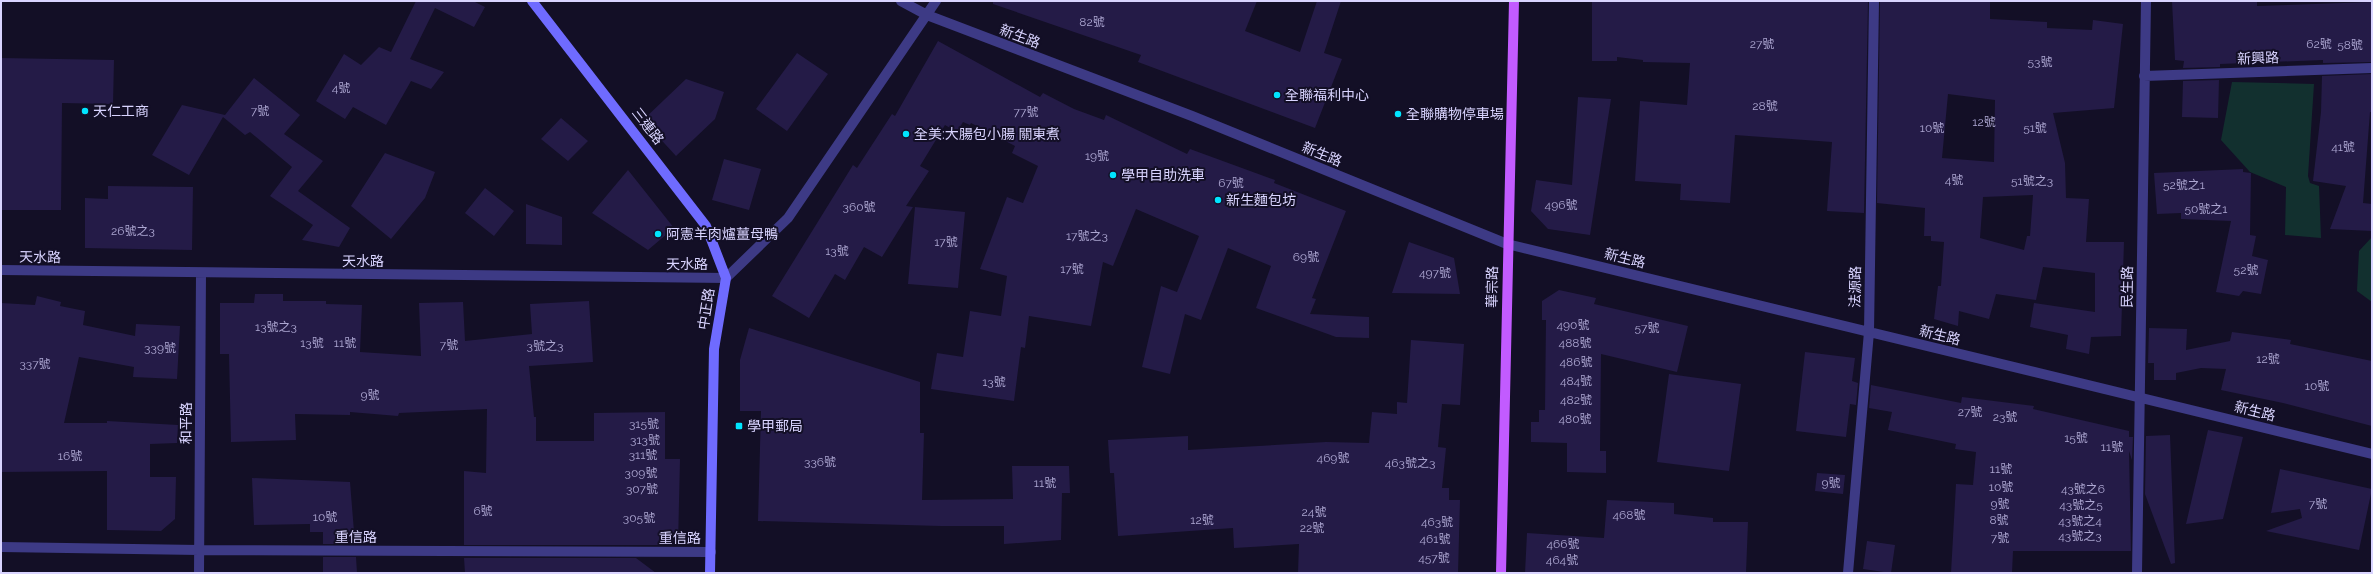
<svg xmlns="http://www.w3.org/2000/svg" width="2373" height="574" viewBox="0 0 2373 574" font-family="Raleway,'Noto Sans TC',sans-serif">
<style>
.green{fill:#12302f}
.building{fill:#241b47;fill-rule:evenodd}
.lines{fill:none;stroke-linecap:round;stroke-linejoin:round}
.street{stroke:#3d3a85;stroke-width:10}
.secondary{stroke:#6f6bff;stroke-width:10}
.primary{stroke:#c25bff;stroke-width:10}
.poi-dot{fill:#00e5ff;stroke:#130f26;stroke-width:1.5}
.labels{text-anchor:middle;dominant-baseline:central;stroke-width:4;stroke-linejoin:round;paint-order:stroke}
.number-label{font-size:12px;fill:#aca6d1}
.street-label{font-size:14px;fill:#d9d4ff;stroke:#130f26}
.poi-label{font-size:14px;fill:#d9d4ff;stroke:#130f26;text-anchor:start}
</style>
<rect width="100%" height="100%" fill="#130f26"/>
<path class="green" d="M 2232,82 L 2314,84 L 2308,176 L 2310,183 L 2319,186 L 2321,238 L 2285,235 L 2286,187 L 2250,172 L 2221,140 Z
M 2372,237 L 2372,306 L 2372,302 L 2357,291 L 2359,251 Z"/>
<path class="building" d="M 416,1 L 473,1 L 485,7 L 474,27 L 435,8 L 410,59 L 444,72 L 431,89 L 411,81 L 386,125 L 353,107 L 345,119 L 316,101 L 344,54 L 361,65 L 379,47 L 391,52 Z
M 993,1 L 1257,1 L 1245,31 L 1300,52 L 1317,1 L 1341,1 L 1324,53 L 1342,59 L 1315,128 L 1138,62 L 1141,55 L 993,4 Z
M 1592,1 L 1868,1 L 1864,213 L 1827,211 L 1832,142 L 1735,135 L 1730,203 L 1680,200 L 1681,184 L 1635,181 L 1640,101 L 1687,105 L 1690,63 L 1643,62 L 1643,60 L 1617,57 L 1617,61 L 1592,61 Z
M 1880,1 L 1990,1 L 1990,19 L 2047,22 L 2047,28 L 2092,30 L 2093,20 L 2123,24 L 2114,108 L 2053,113 L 2065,163 L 2066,198 L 2089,199 L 2086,242 L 2124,242 L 2121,336 L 2091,337 L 2089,354 L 2066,349 L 2068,335 L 2030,327 L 2034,303 L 2095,312 L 2095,273 L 2043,267 L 2036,300 L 1996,294 L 1989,319 L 1959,311 L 1958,326 L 1934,319 L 1938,286 L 1941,286 L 1944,242 L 1931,241 L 1931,236 L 1924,236 L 1925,208 L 1877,203 ZM 1948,94 L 1995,100 L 1994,162 L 1942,158 ZM 2033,195 L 2030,236 L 2027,236 L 2024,250 L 1980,238 L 1983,197 Z
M 2172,1 L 2257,1 L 2257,6 L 2372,2 L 2372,62 L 2323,63 L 2323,60 L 2220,64 L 2220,67 L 2183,68 L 2184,61 L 2175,60 Z
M 938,41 L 1040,97 L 1043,93 L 1074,109 L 1104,120 L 1106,115 L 1187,154 L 1190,149 L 1275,180 L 1274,183 L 1346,211 L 1312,298 L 1316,299 L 1310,314 L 1369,317 L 1369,338 L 1336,337 L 1256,308 L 1271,266 L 1228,248 L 1201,320 L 1185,314 L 1170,374 L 1142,367 L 1161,286 L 1177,292 L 1199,236 L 1136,209 L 1113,266 L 1103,262 L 1091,326 L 1029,316 L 1025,348 L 1021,347 L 1014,401 L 931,389 L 937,353 L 963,357 L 970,311 L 1001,316 L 1007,276 L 980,269 L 1007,197 L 1023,203 L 1038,166 L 1012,153 L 1015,146 L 971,123 L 970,125 L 963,122 L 957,132 L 945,125 L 920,166 L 929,171 L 906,206 L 913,207 L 882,257 L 864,247 L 845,280 L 835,274 L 809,318 L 772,296 L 853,165 L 857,168 L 892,114 L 895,116 Z
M 797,53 L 828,74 L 787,131 L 756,109 Z
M 1,58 L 114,60 L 113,104 L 62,103 L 61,210 L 1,210 Z
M 2372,74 L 2372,112 L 2370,112 L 2363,203 L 2372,204 L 2372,231 L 2330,229 L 2346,186 L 2313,181 L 2321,112 L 2322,76 Z
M 254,78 L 300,115 L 284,134 L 323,161 L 298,191 L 350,228 L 339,247 L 302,240 L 313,225 L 270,196 L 292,167 L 250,132 L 245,135 L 223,117 L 189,175 L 152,155 L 182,105 L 225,115 Z
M 686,79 L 724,92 L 715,119 L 676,156 L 643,120 Z
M 2219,80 L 2218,118 L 2182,117 L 2183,81 Z
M 1578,97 L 1611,99 L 1590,235 L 1548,229 L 1531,211 L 1536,180 L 1572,185 Z
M 561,118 L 588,141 L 568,161 L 541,139 Z
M 385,153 L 435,172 L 425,198 L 391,239 L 351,206 Z
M 724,159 L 761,169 L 749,210 L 712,200 Z
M 2243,169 L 2243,172 L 2251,173 L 2250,235 L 2256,236 L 2252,256 L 2268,260 L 2261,294 L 2243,291 L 2239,296 L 2216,292 L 2231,221 L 2181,219 L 2181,213 L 2157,214 L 2154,173 Z
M 628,170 L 674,228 L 648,250 L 592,213 Z
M 108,186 L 193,187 L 192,250 L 85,248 L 85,198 L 108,199 Z
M 485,188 L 514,211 L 494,236 L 465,213 Z
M 526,204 L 562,217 L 562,245 L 526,244 Z
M 915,207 L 965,212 L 958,288 L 908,284 Z
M 1409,242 L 1454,258 L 1460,294 L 1392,293 Z
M 1559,290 L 1596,298 L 1594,304 L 1688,326 L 1677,372 L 1601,354 L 1600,451 L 1606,451 L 1606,473 L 1567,472 L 1567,443 L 1531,442 L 1531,422 L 1539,422 L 1539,410 L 1545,410 L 1546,320 L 1542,320 L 1542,301 Z
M 255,294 L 283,294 L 283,301 L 326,301 L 326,304 L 362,305 L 360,352 L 421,356 L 419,303 L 463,302 L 465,341 L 532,334 L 530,304 L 589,301 L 593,362 L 529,366 L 534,417 L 536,417 L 536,441 L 594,441 L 594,413 L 665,412 L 665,459 L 680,459 L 678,545 L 464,545 L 464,471 L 486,473 L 487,409 L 399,413 L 398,416 L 350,412 L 350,415 L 295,414 L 296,440 L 231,442 L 229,354 L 220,354 L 220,303 L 254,303 Z
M 37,296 L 61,302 L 60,306 L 85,311 L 83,325 L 135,336 L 136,324 L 180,326 L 177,379 L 133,377 L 134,367 L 79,357 L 64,423 L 107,423 L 107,421 L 178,425 L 177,443 L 150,444 L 150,477 L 176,477 L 175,519 L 161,531 L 107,530 L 107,471 L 1,472 L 1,303 L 35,305 Z
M 749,328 L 920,382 L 920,433 L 924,433 L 922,500 L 1013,499 L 1012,466 L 1069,466 L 1070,493 L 1062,493 L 1061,540 L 1004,544 L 1004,526 L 941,526 L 758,521 L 761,411 L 740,411 L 740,360 Z
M 2149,328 L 2187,329 L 2186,350 L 2230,341 L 2232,332 L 2291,340 L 2290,344 L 2372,361 L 2372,426 L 2283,403 L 2221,390 L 2226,369 L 2201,368 L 2176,373 L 2176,380 L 2154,380 L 2154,363 L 2148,363 Z
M 1411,340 L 1464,344 L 1460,405 L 1442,404 L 1438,447 L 1446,448 L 1442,488 L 1449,488 L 1449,500 L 1460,500 L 1458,573 L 1298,573 L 1299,544 L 1234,548 L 1233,528 L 1118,536 L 1114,473 L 1110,473 L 1108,440 L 1188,436 L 1188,450 L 1326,442 L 1369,443 L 1372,412 L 1397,414 L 1397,402 L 1407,403 Z
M 1805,352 L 1855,358 L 1852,381 L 1858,383 L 1856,405 L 1850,404 L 1846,437 L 1796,431 Z
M 1669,374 L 1741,384 L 1729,471 L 1657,462 Z
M 1871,385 L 1961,403 L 1962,397 L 2034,406 L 2033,409 L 2129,431 L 2129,437 L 2133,437 L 2132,460 L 2129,451 L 2131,551 L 2013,551 L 2012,573 L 1951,573 L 1956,484 L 1973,485 L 1976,452 L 1955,449 L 1956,444 L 1888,430 L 1892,412 L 1869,408 Z
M 2208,430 L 2243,437 L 2223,519 L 2186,524 Z
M 2170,435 L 2175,563 L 2171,564 L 2145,494 L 2146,436 Z
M 2280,469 L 2372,489 L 2359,550 L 2266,531 L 2302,518 L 2300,509 L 2271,513 Z
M 1817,473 L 1845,475 L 1843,494 L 1815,491 Z
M 252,478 L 350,482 L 355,544 L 323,544 L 323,532 L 310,532 L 310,524 L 254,525 Z
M 1607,500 L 1674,503 L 1674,514 L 1713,518 L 1713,522 L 1748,522 L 1746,573 L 1525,573 L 1527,533 L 1604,538 Z
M 1867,541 L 1895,545 L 1891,573 L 1863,569 Z
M 323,557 L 356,557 L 357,573 L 323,573 Z
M 464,558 L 636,558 L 656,573 L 465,573 Z"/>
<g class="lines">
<path class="street" d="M 901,1 L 927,15 L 1192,116 L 1507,244 L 2372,454
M 2144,76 L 2372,68
M 1,270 L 726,278 L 788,218 L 936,1
M 1,547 L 199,550 L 711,552
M 199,573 L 201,274
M 1848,573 L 1869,332 L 1874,1
M 2137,573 L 2146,1"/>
<path class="secondary" d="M 532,1 L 706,226 L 726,278 L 714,349 L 710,573"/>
<path class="primary" d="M 1501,573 L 1514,1"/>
</g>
<g class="poi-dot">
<circle cx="1277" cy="95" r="4"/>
<circle cx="85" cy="111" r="4"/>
<circle cx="1398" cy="114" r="4"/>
<circle cx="906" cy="134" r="4"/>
<circle cx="1113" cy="175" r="4"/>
<circle cx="1218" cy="200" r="4"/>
<circle cx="658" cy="234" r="4"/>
<rect x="735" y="422" width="8" height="8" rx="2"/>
</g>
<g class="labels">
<g class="number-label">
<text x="1092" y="22">82號</text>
<text x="1762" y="44">27號</text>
<text x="2319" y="44">62號</text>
<text x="2350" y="45">58號</text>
<text x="2040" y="62">53號</text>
<text x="341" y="88">4號</text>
<text x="1765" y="106">28號</text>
<text x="260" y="111">7號</text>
<text x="1026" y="112">77號</text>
<text x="1984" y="122">12號</text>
<text x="1932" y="128">10號</text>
<text x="2035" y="128">51號</text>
<text x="2343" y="147">41號</text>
<text x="1097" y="156">19號</text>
<text x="1954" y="180">4號</text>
<text x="2032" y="181">51號之3</text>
<text x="1231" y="183">67號</text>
<text x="2184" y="185">52號之1</text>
<text x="1561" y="205">496號</text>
<text x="859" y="207">360號</text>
<text x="2206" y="209">50號之1</text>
<text x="133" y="231">26號之3</text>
<text x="1087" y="236">17號之3</text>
<text x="946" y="242">17號</text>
<text x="837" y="251">13號</text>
<text x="1306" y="257">69號</text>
<text x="1072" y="269">17號</text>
<text x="2246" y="270">52號</text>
<text x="1435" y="273">497號</text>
<text x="1573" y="325">490號</text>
<text x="276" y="327">13號之3</text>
<text x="1647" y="328">57號</text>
<text x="312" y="343">13號</text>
<text x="345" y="343">11號</text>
<text x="1575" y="343">488號</text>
<text x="449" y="345">7號</text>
<text x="545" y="346">3號之3</text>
<text x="160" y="348">339號</text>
<text x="2268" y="359">12號</text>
<text x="1576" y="362">486號</text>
<text x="35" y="364">337號</text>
<text x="1576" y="381">484號</text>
<text x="994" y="382">13號</text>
<text x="2317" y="386">10號</text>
<text x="370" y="395">9號</text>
<text x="1576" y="400">482號</text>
<text x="1970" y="412">27號</text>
<text x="2005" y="417">23號</text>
<text x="1575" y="419">480號</text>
<text x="644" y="424">315號</text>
<text x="2076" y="438">15號</text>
<text x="645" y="440">313號</text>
<text x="2112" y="447">11號</text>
<text x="643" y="455">311號</text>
<text x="70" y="456">16號</text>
<text x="1333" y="458">469號</text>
<text x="820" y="462">336號</text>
<text x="1410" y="463">463號之3</text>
<text x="2001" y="469">11號</text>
<text x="641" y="473">309號</text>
<text x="1045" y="483">11號</text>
<text x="1831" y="483">9號</text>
<text x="2001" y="487">10號</text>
<text x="642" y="489">307號</text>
<text x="2083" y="489">43號之6</text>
<text x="2000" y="504">9號</text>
<text x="2318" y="504">7號</text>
<text x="2081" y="505">43號之5</text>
<text x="483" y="511">6號</text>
<text x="1314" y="512">24號</text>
<text x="1629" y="515">468號</text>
<text x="325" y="517">10號</text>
<text x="639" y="518">305號</text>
<text x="1202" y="520">12號</text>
<text x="1999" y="520">8號</text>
<text x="2080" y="521">43號之4</text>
<text x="1437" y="522">463號</text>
<text x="1312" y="528">22號</text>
<text x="2080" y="536">43號之3</text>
<text x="2000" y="538">7號</text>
<text x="1435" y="539">461號</text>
<text x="1563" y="544">466號</text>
<text x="1434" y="558">457號</text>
<text x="1562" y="560">464號</text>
</g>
<g class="street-label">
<text transform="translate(1020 36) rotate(21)">新生路</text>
<text transform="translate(2258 58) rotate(-2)">新興路</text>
<text transform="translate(648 126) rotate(52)">三連路</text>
<text transform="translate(1322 154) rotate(22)">新生路</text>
<text transform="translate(40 257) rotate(1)">天水路</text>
<text transform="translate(1625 258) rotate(14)">新生路</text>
<text x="363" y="261">天水路</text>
<text x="687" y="264">天水路</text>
<text transform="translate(1492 287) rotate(-89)">華宗路</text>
<text transform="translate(1855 287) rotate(-89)">法源路</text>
<text transform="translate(2127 287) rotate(-89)">民生路</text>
<text transform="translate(706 309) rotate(-81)">中正路</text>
<text transform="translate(1940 335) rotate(14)">新生路</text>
<text transform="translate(2255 411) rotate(14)">新生路</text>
<text transform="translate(186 423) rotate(-90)">和平路</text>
<text x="356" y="537">重信路</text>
<text x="680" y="538">重信路</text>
</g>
<g class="poi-label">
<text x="1285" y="95">全聯福利中心</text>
<text x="93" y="111">天仁工商</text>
<text x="1406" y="114">全聯購物停車場</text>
<text x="914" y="134">全美:大腸包小腸 關東煮</text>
<text x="1121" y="175">學甲自助洗車</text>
<text x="1226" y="200">新生麵包坊</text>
<text x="666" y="234">阿憲羊肉爐薑母鴨</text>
<text x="747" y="426">學甲郵局</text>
</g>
</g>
<rect width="2373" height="574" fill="none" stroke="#d9d4ff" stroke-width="4"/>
</svg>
